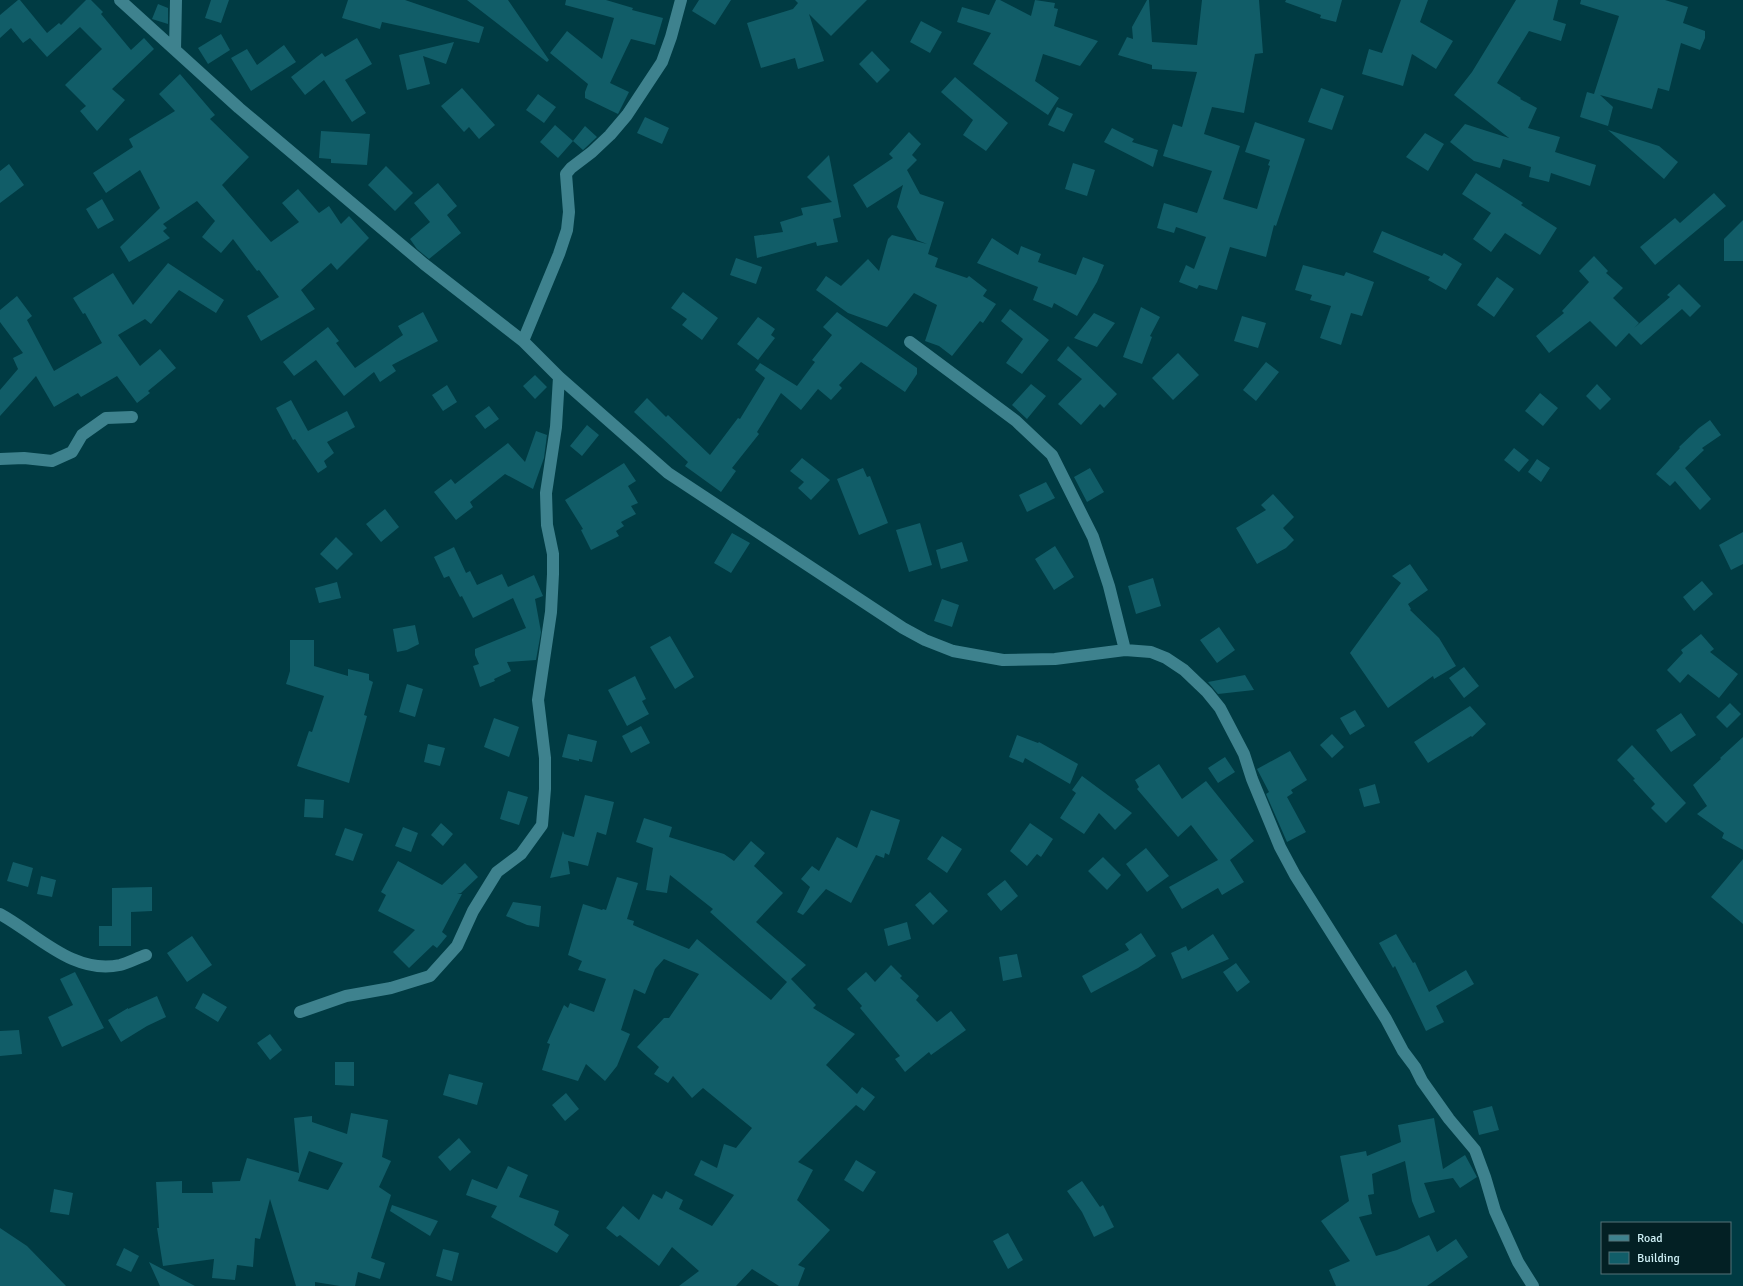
<svg xmlns="http://www.w3.org/2000/svg" width="1743" height="1286" viewBox="0 0 1743 1286" font-family="Signika,sans-serif">
<style>
.building{fill:#115d68;fill-rule:evenodd}
.lines{fill:none;stroke-linecap:round;stroke-linejoin:round}
.street{stroke:#3e828e;stroke-width:12}
</style>
<rect width="100%" height="100%" fill="#003b43"/>
<path class="building" d="M 18,0 L 20,0 L 47,33 L 59,23 L 61,25 L 86,0 L 91,0 L 103,12 L 101,14 L 131,50 L 144,38 L 154,49 L 112,89 L 125,100 L 97,131 L 80,111 L 86,106 L 65,85 L 102,49 L 80,27 L 47,57 L 30,38 L 23,43 L 11,28 L 0,38 L 0,15 Z
M 211,0 L 229,0 L 221,23 L 205,18 Z
M 348,0 L 405,0 L 484,27 L 479,43 L 382,22 L 380,29 L 342,18 Z
M 467,0 L 508,0 L 549,60 L 547,62 Z
M 566,0 L 606,0 L 633,8 L 632,10 L 663,18 L 655,45 L 631,39 L 610,83 L 629,92 L 618,114 L 585,98 L 585,92 L 588,84 L 550,53 L 567,31 L 602,59 L 614,18 L 565,5 Z
M 699,0 L 731,0 L 715,25 L 692,11 Z
M 795,0 L 867,0 L 831,36 L 809,14 L 824,61 L 798,69 L 795,58 L 761,68 L 747,23 L 793,9 L 798,3 Z
M 996,0 L 1000,0 L 1031,16 L 1035,0 L 1055,3 L 1054,8 L 1058,9 L 1054,26 L 1098,41 L 1080,66 L 1043,54 L 1035,81 L 1059,98 L 1048,115 L 973,64 L 991,33 L 957,22 L 962,7 L 989,15 Z
M 1147,0 L 1149,0 L 1152,42 L 1197,45 L 1202,0 L 1259,0 L 1263,53 L 1255,54 L 1244,113 L 1212,107 L 1204,134 L 1240,146 L 1223,199 L 1257,209 L 1270,166 L 1268,165 L 1270,160 L 1245,152 L 1255,122 L 1305,139 L 1276,226 L 1274,225 L 1266,257 L 1230,247 L 1217,290 L 1199,285 L 1197,289 L 1179,282 L 1186,265 L 1194,269 L 1206,237 L 1176,227 L 1174,233 L 1157,228 L 1164,203 L 1197,213 L 1212,171 L 1163,156 L 1173,124 L 1182,127 L 1197,72 L 1152,69 L 1152,65 L 1118,55 L 1127,37 L 1133,39 L 1132,27 Z
M 1286,0 L 1342,0 L 1336,22 L 1320,18 L 1321,15 L 1285,2 Z
M 1401,0 L 1428,0 L 1420,22 L 1453,41 L 1436,69 L 1412,54 L 1403,86 L 1362,74 L 1369,49 L 1382,53 Z
M 1516,0 L 1558,0 L 1553,20 L 1566,24 L 1561,41 L 1529,31 L 1497,83 L 1521,98 L 1520,99 L 1537,108 L 1528,128 L 1560,137 L 1555,152 L 1596,165 L 1590,186 L 1551,173 L 1549,182 L 1529,177 L 1531,167 L 1503,159 L 1500,168 L 1474,161 L 1450,142 L 1465,124 L 1509,138 L 1454,95 L 1472,72 Z
M 1581,0 L 1665,0 L 1688,7 L 1683,23 L 1705,31 L 1705,38 L 1700,50 L 1681,43 L 1669,91 L 1658,88 L 1652,109 L 1600,95 L 1613,107 L 1608,126 L 1580,117 L 1587,92 L 1594,94 L 1619,16 L 1580,4 Z
M 158,4 L 168,8 L 168,24 L 152,19 Z
M 921,21 L 942,32 L 930,53 L 910,42 Z
M 221,34 L 230,50 L 208,64 L 198,48 Z
M 357,38 L 372,64 L 345,80 L 366,113 L 352,122 L 324,80 L 305,95 L 291,77 L 322,53 L 325,57 Z
M 454,42 L 446,64 L 423,56 L 430,84 L 407,90 L 399,55 Z
M 284,45 L 296,62 L 251,91 L 231,58 L 247,49 L 257,65 Z
M 872,51 L 890,70 L 877,83 L 859,64 Z
M 180,74 L 215,115 L 210,119 L 249,157 L 222,185 L 271,242 L 299,222 L 282,203 L 298,189 L 319,213 L 329,206 L 341,224 L 349,216 L 369,238 L 337,270 L 331,263 L 301,290 L 315,309 L 261,341 L 247,316 L 279,297 L 259,270 L 257,271 L 233,239 L 221,253 L 202,237 L 215,221 L 197,201 L 163,224 L 167,228 L 163,231 L 170,238 L 129,262 L 120,247 L 160,208 L 140,170 L 106,193 L 93,173 L 133,147 L 129,139 L 175,111 L 159,94 Z
M 955,77 L 1008,123 L 986,151 L 963,135 L 973,120 L 941,92 Z
M 462,88 L 495,125 L 479,139 L 469,127 L 464,132 L 441,106 Z
M 1321,88 L 1344,96 L 1332,130 L 1308,122 Z
M 538,94 L 556,107 L 544,123 L 526,110 Z
M 1057,107 L 1073,114 L 1064,132 L 1048,125 Z
M 645,117 L 669,128 L 662,144 L 637,133 Z
M 555,125 L 573,141 L 558,158 L 540,142 Z
M 585,126 L 597,137 L 583,150 L 573,141 Z
M 1112,128 L 1134,139 L 1132,142 L 1158,150 L 1153,167 L 1104,142 Z
M 1608,130 L 1659,146 L 1678,162 L 1664,179 Z
M 321,131 L 370,134 L 367,165 L 331,163 L 331,159 L 319,158 Z
M 909,132 L 921,144 L 912,155 L 917,160 L 907,170 L 920,194 L 944,202 L 928,254 L 938,258 L 935,267 L 967,278 L 969,276 L 987,290 L 983,296 L 996,304 L 983,323 L 980,321 L 952,356 L 939,346 L 925,341 L 937,305 L 914,293 L 887,327 L 848,313 L 816,290 L 826,276 L 841,286 L 868,259 L 879,271 L 888,239 L 892,235 L 927,244 L 917,240 L 897,207 L 903,185 L 867,208 L 853,185 L 893,158 L 889,154 Z
M 1425,133 L 1444,144 L 1428,171 L 1406,157 Z
M 829,155 L 841,217 L 833,219 L 838,242 L 817,246 L 816,242 L 757,258 L 754,236 L 783,232 L 780,222 L 803,215 L 801,208 L 832,202 L 807,177 Z
M 1073,163 L 1095,170 L 1087,196 L 1065,189 Z
M 9,164 L 24,185 L 0,203 L 0,171 Z
M 386,166 L 413,193 L 395,211 L 368,185 Z
M 1476,173 L 1523,203 L 1521,205 L 1557,228 L 1540,255 L 1505,233 L 1491,252 L 1473,239 L 1491,213 L 1462,194 Z
M 438,183 L 457,206 L 447,215 L 461,233 L 429,259 L 417,249 L 410,239 L 430,222 L 414,203 Z
M 1714,193 L 1726,206 L 1655,265 L 1640,247 L 1675,218 L 1680,223 Z
M 102,199 L 114,220 L 98,229 L 86,209 Z
M 1743,220 L 1743,261 L 1724,261 L 1724,239 Z
M 1382,231 L 1442,256 L 1444,253 L 1462,264 L 1446,290 L 1428,280 L 1430,277 L 1373,252 Z
M 992,238 L 1018,255 L 1021,246 L 1041,254 L 1038,262 L 1076,275 L 1083,257 L 1104,265 L 1097,282 L 1077,316 L 1054,303 L 1052,308 L 1033,300 L 1038,287 L 977,263 Z
M 1594,256 L 1608,271 L 1606,273 L 1623,288 L 1613,298 L 1639,323 L 1634,328 L 1670,297 L 1667,295 L 1679,284 L 1701,306 L 1690,317 L 1682,309 L 1641,345 L 1629,333 L 1616,347 L 1590,321 L 1549,353 L 1536,336 L 1564,313 L 1562,311 L 1589,282 L 1579,271 Z
M 736,258 L 762,267 L 756,284 L 730,275 Z
M 168,263 L 224,300 L 216,313 L 179,290 L 151,324 L 145,319 L 118,335 L 140,366 L 160,349 L 176,368 L 148,391 L 150,393 L 137,403 L 117,376 L 81,397 L 78,393 L 54,407 L 36,376 L 0,416 L 0,390 L 18,369 L 13,358 L 23,353 L 0,322 L 0,310 L 17,296 L 32,316 L 27,320 L 54,371 L 102,343 L 85,313 L 83,314 L 73,298 L 113,273 L 133,305 Z
M 1303,265 L 1344,276 L 1346,272 L 1374,282 L 1362,316 L 1351,313 L 1341,345 L 1320,338 L 1331,306 L 1310,300 L 1312,295 L 1295,290 Z
M 1497,277 L 1514,289 L 1494,317 L 1477,305 Z
M 683,292 L 718,318 L 702,340 L 682,325 L 687,319 L 671,308 Z
M 1141,307 L 1160,317 L 1150,336 L 1152,337 L 1142,364 L 1123,357 Z
M 1010,309 L 1049,340 L 1022,374 L 1006,363 L 1023,339 L 1001,321 Z
M 423,312 L 438,341 L 392,365 L 396,371 L 380,382 L 374,372 L 344,396 L 316,360 L 294,376 L 283,362 L 328,327 L 339,341 L 336,343 L 355,368 L 403,335 L 398,326 Z
M 837,312 L 917,368 L 917,374 L 905,392 L 861,362 L 839,385 L 842,388 L 831,400 L 818,389 L 801,410 L 781,393 L 757,432 L 759,434 L 732,468 L 736,471 L 721,492 L 685,466 L 688,462 L 634,412 L 647,398 L 666,417 L 668,415 L 710,455 L 738,418 L 740,419 L 765,378 L 755,370 L 760,363 L 797,386 L 815,362 L 812,360 L 832,335 L 823,327 Z
M 1094,313 L 1115,323 L 1097,347 L 1074,338 Z
M 1242,316 L 1266,323 L 1258,348 L 1234,341 Z
M 758,317 L 775,329 L 771,335 L 775,338 L 758,360 L 737,344 Z
M 1068,346 L 1117,394 L 1104,408 L 1100,404 L 1081,425 L 1058,404 L 1082,379 L 1057,360 Z
M 1178,353 L 1199,375 L 1173,400 L 1152,378 Z
M 1266,362 L 1279,372 L 1256,401 L 1243,390 Z
M 535,375 L 547,387 L 535,399 L 523,386 Z
M 1031,384 L 1046,396 L 1027,419 L 1012,405 Z
M 1597,384 L 1611,399 L 1600,410 L 1586,396 Z
M 447,385 L 457,402 L 443,411 L 432,395 Z
M 1540,393 L 1558,408 L 1543,426 L 1525,411 Z
M 291,400 L 308,431 L 347,411 L 355,427 L 327,442 L 334,453 L 324,461 L 327,467 L 318,473 L 295,439 L 293,440 L 276,408 Z
M 489,406 L 499,419 L 485,429 L 475,416 Z
M 1710,420 L 1721,435 L 1702,448 L 1704,450 L 1685,468 L 1711,499 L 1700,510 L 1675,481 L 1670,486 L 1656,474 L 1680,448 L 1679,447 L 1699,428 Z
M 587,425 L 599,435 L 582,456 L 570,446 Z
M 536,431 L 547,435 L 544,458 L 533,489 L 505,474 L 470,502 L 473,507 L 456,520 L 434,492 L 451,479 L 455,484 L 508,443 L 525,462 Z
M 1514,448 L 1529,460 L 1519,472 L 1504,460 Z
M 802,458 L 830,480 L 811,500 L 798,488 L 804,482 L 790,471 Z
M 1537,459 L 1550,468 L 1541,482 L 1528,472 Z
M 624,463 L 636,481 L 628,486 L 638,503 L 631,506 L 636,514 L 621,522 L 624,526 L 616,531 L 619,536 L 591,550 L 581,530 L 583,529 L 565,500 Z
M 863,468 L 867,477 L 870,476 L 888,523 L 859,535 L 837,479 Z
M 1090,468 L 1104,492 L 1087,502 L 1074,477 Z
M 1046,482 L 1055,498 L 1027,512 L 1019,495 Z
M 1273,494 L 1294,517 L 1283,528 L 1294,540 L 1286,548 L 1257,564 L 1236,528 L 1266,510 L 1261,505 Z
M 385,509 L 399,527 L 381,542 L 366,524 Z
M 920,523 L 932,565 L 909,572 L 896,530 Z
M 1743,532 L 1743,564 L 1731,570 L 1719,545 Z
M 732,533 L 750,543 L 731,573 L 714,563 Z
M 336,537 L 353,554 L 337,570 L 320,554 Z
M 962,542 L 968,561 L 941,569 L 936,550 Z
M 1055,546 L 1074,577 L 1054,590 L 1035,559 Z
M 454,547 L 466,573 L 470,571 L 477,585 L 502,574 L 508,587 L 534,575 L 543,596 L 535,599 L 541,632 L 536,660 L 507,662 L 511,671 L 494,679 L 495,681 L 480,687 L 473,666 L 479,664 L 475,655 L 475,649 L 526,628 L 513,598 L 473,618 L 462,596 L 460,597 L 449,576 L 444,578 L 434,557 Z
M 1410,564 L 1428,590 L 1408,604 L 1411,609 L 1410,610 L 1439,638 L 1456,666 L 1434,679 L 1433,676 L 1388,708 L 1350,653 L 1401,583 L 1392,576 Z
M 1153,578 L 1161,606 L 1136,614 L 1128,586 Z
M 1702,581 L 1713,594 L 1694,611 L 1683,597 Z
M 337,582 L 341,598 L 319,603 L 315,588 Z
M 942,599 L 959,605 L 952,627 L 934,621 Z
M 415,625 L 419,644 L 407,650 L 397,652 L 393,629 Z
M 1219,627 L 1235,650 L 1217,663 L 1200,640 Z
M 1701,634 L 1714,649 L 1710,652 L 1738,674 L 1719,698 L 1688,674 L 1680,683 L 1667,670 L 1683,653 L 1681,650 Z
M 670,636 L 694,677 L 675,689 L 650,647 Z
M 290,640 L 314,640 L 314,666 L 348,676 L 348,669 L 369,674 L 369,680 L 373,682 L 364,715 L 367,716 L 349,783 L 297,766 L 309,731 L 312,732 L 324,696 L 286,684 L 290,671 Z
M 1464,667 L 1479,686 L 1464,698 L 1449,678 Z
M 1245,675 L 1254,690 L 1218,694 L 1208,682 Z
M 635,676 L 646,699 L 642,701 L 649,714 L 627,726 L 608,690 Z
M 407,684 L 423,689 L 415,717 L 399,712 Z
M 1730,703 L 1741,714 L 1727,728 L 1716,717 Z
M 1470,706 L 1486,724 L 1472,737 L 1471,736 L 1428,763 L 1414,742 Z
M 1355,710 L 1365,726 L 1350,735 L 1340,718 Z
M 1681,713 L 1696,735 L 1671,752 L 1656,730 Z
M 494,718 L 519,727 L 509,757 L 484,747 Z
M 641,726 L 650,743 L 631,753 L 622,736 Z
M 568,734 L 597,741 L 592,762 L 579,759 L 579,761 L 562,757 Z
M 1332,734 L 1344,747 L 1332,758 L 1320,745 Z
M 1017,735 L 1038,743 L 1039,742 L 1078,764 L 1070,784 L 1025,758 L 1023,763 L 1009,757 Z
M 1743,737 L 1743,850 L 1722,838 L 1724,833 L 1697,814 L 1707,806 L 1693,785 L 1721,759 L 1720,758 Z
M 428,744 L 445,748 L 440,766 L 424,762 Z
M 1632,745 L 1686,803 L 1666,823 L 1651,808 L 1655,804 L 1633,780 L 1635,779 L 1617,760 Z
M 1290,751 L 1307,780 L 1291,790 L 1293,793 L 1287,797 L 1306,832 L 1287,842 L 1266,794 L 1269,792 L 1257,769 Z
M 1225,757 L 1235,772 L 1218,783 L 1208,768 Z
M 1159,764 L 1182,799 L 1206,781 L 1254,841 L 1230,860 L 1244,882 L 1222,895 L 1218,888 L 1182,909 L 1169,887 L 1218,860 L 1191,825 L 1178,837 L 1137,789 L 1139,787 L 1135,780 Z
M 1082,776 L 1132,813 L 1115,830 L 1099,813 L 1084,834 L 1060,818 L 1076,793 L 1072,790 Z
M 1375,784 L 1380,803 L 1364,807 L 1359,789 Z
M 508,791 L 528,797 L 519,825 L 500,819 Z
M 585,795 L 614,802 L 606,835 L 597,832 L 588,866 L 568,861 L 570,874 L 550,878 L 563,831 L 564,834 L 574,837 Z
M 305,799 L 324,800 L 323,818 L 304,817 Z
M 871,810 L 900,820 L 889,855 L 885,853 L 884,858 L 876,855 L 851,903 L 826,889 L 803,915 L 797,912 L 810,887 L 801,879 L 812,866 L 819,871 L 837,837 L 857,848 Z
M 644,818 L 672,827 L 669,837 L 724,854 L 734,861 L 751,841 L 765,853 L 754,866 L 783,893 L 756,922 L 806,965 L 791,979 L 816,1005 L 813,1008 L 855,1034 L 826,1065 L 857,1094 L 862,1087 L 875,1097 L 864,1111 L 856,1105 L 798,1162 L 813,1170 L 797,1200 L 830,1230 L 798,1265 L 805,1268 L 798,1286 L 779,1286 L 752,1269 L 736,1286 L 679,1286 L 699,1271 L 672,1247 L 659,1266 L 620,1235 L 617,1237 L 606,1228 L 623,1206 L 639,1220 L 653,1194 L 662,1199 L 666,1191 L 683,1200 L 679,1209 L 712,1226 L 734,1195 L 694,1175 L 701,1160 L 717,1168 L 724,1144 L 736,1148 L 752,1128 L 703,1088 L 692,1098 L 673,1076 L 668,1083 L 654,1074 L 659,1067 L 637,1047 L 664,1018 L 669,1018 L 699,974 L 664,959 L 655,969 L 645,994 L 634,989 L 621,1030 L 630,1034 L 617,1066 L 605,1081 L 586,1064 L 578,1081 L 542,1070 L 550,1044 L 547,1043 L 564,1005 L 568,1008 L 570,1003 L 594,1012 L 606,979 L 578,970 L 582,961 L 568,955 L 583,904 L 602,910 L 603,909 L 606,910 L 617,877 L 638,883 L 627,919 L 634,921 L 633,925 L 689,949 L 697,939 L 771,1000 L 787,982 L 710,912 L 713,909 L 670,875 L 667,893 L 646,890 L 653,848 L 636,842 Z
M 441,823 L 453,834 L 443,846 L 431,835 Z
M 1030,823 L 1053,839 L 1041,857 L 1037,854 L 1027,866 L 1010,851 Z
M 403,827 L 418,833 L 411,852 L 395,846 Z
M 345,828 L 363,834 L 353,861 L 335,855 Z
M 942,836 L 962,849 L 947,873 L 927,859 Z
M 1146,848 L 1169,876 L 1147,892 L 1126,864 Z
M 1103,857 L 1121,875 L 1107,890 L 1088,871 Z
M 1743,859 L 1743,924 L 1711,897 Z
M 398,861 L 442,885 L 465,863 L 478,877 L 461,893 L 457,894 L 462,894 L 442,932 L 447,936 L 437,948 L 433,945 L 409,968 L 393,952 L 415,930 L 378,911 L 386,895 L 381,892 Z
M 13,862 L 33,868 L 28,887 L 7,881 Z
M 41,876 L 56,880 L 52,897 L 37,894 Z
M 1005,880 L 1018,896 L 1001,911 L 987,894 Z
M 152,887 L 152,911 L 131,912 L 131,946 L 99,946 L 99,926 L 112,926 L 112,888 Z
M 930,892 L 948,911 L 933,925 L 915,905 Z
M 513,902 L 541,906 L 539,927 L 527,925 L 506,916 Z
M 907,922 L 911,939 L 888,946 L 884,929 Z
M 1141,933 L 1156,956 L 1138,968 L 1091,993 L 1082,976 L 1129,950 L 1125,944 Z
M 1213,934 L 1229,959 L 1182,979 L 1171,953 L 1186,946 L 1188,951 Z
M 1396,934 L 1413,963 L 1415,962 L 1429,992 L 1466,970 L 1474,984 L 1436,1006 L 1444,1022 L 1426,1031 L 1395,966 L 1393,968 L 1379,943 Z
M 192,936 L 212,965 L 187,982 L 167,953 Z
M 1017,954 L 1022,977 L 1003,981 L 999,957 Z
M 1236,963 L 1250,982 L 1237,992 L 1223,972 Z
M 891,965 L 902,976 L 900,978 L 919,996 L 916,1000 L 937,1022 L 951,1011 L 966,1030 L 931,1055 L 929,1052 L 905,1072 L 895,1059 L 900,1056 L 860,1008 L 862,1006 L 847,989 L 866,972 L 875,982 Z
M 75,972 L 104,1028 L 62,1047 L 48,1017 L 73,1005 L 60,979 Z
M 203,993 L 227,1007 L 218,1022 L 195,1008 Z
M 157,996 L 166,1017 L 147,1026 L 121,1042 L 108,1020 L 128,1008 L 128,1009 Z
M 19,1030 L 22,1054 L 0,1056 L 0,1031 Z
M 270,1034 L 282,1050 L 270,1060 L 257,1043 Z
M 335,1062 L 354,1062 L 354,1086 L 335,1085 Z
M 449,1074 L 483,1083 L 477,1105 L 443,1095 Z
M 566,1093 L 579,1109 L 565,1121 L 552,1105 Z
M 1492,1106 L 1499,1130 L 1479,1135 L 1473,1111 Z
M 351,1113 L 388,1120 L 382,1157 L 391,1161 L 379,1187 L 391,1195 L 371,1258 L 385,1263 L 380,1279 L 358,1272 L 355,1286 L 340,1286 L 315,1282 L 315,1286 L 296,1286 L 270,1199 L 260,1239 L 255,1238 L 253,1267 L 237,1265 L 235,1280 L 212,1278 L 214,1259 L 163,1266 L 157,1228 L 159,1228 L 156,1182 L 182,1181 L 182,1193 L 213,1193 L 212,1182 L 240,1181 L 247,1158 L 299,1173 L 294,1118 L 312,1116 L 312,1122 L 347,1134 ZM 309,1151 L 343,1163 L 328,1190 L 298,1181 Z
M 1434,1118 L 1443,1169 L 1465,1155 L 1477,1177 L 1460,1188 L 1453,1178 L 1424,1183 L 1435,1212 L 1419,1218 L 1412,1201 L 1405,1161 L 1372,1174 L 1374,1194 L 1368,1195 L 1372,1214 L 1359,1217 L 1376,1256 L 1397,1250 L 1429,1235 L 1437,1252 L 1456,1239 L 1468,1257 L 1427,1286 L 1336,1286 L 1329,1270 L 1350,1261 L 1321,1221 L 1349,1201 L 1340,1156 L 1366,1151 L 1367,1156 L 1401,1142 L 1398,1125 Z
M 459,1138 L 471,1152 L 450,1171 L 438,1157 Z
M 856,1160 L 876,1172 L 863,1192 L 844,1180 Z
M 508,1166 L 528,1175 L 519,1197 L 559,1211 L 554,1225 L 569,1235 L 557,1253 L 491,1217 L 497,1206 L 466,1195 L 472,1179 L 497,1189 Z
M 1082,1181 L 1100,1207 L 1103,1205 L 1114,1227 L 1094,1237 L 1082,1212 L 1067,1191 Z
M 54,1189 L 73,1193 L 69,1215 L 50,1212 Z
M 392,1205 L 438,1221 L 430,1236 L 390,1211 Z
M 0,1228 L 27,1246 L 66,1286 L 0,1286 Z
M 1008,1233 L 1023,1260 L 1008,1269 L 993,1241 Z
M 124,1248 L 139,1256 L 131,1272 L 116,1265 Z
M 443,1249 L 459,1253 L 452,1281 L 436,1276 Z
M 149,1262 L 195,1286 L 160,1286 Z"/>
<g class="lines">
<path class="street" d="M 120,0 L 239,108 L 424,264 L 523,341 L 559,377 L 668,473 L 903,628 L 925,640 L 953,651 L 1003,660 L 1055,659 L 1125,650 L 1151,652 L 1166,658 L 1184,670 L 1207,692 L 1220,708 L 1244,754 L 1252,779 L 1280,847 L 1295,875 L 1386,1019 L 1403,1051 L 1415,1067 L 1422,1081 L 1449,1119 L 1475,1150 L 1485,1177 L 1495,1211 L 1518,1262 L 1533,1286
M 175,50 L 176,0
M 523,341 L 559,254 L 567,230 L 569,212 L 566,174 L 571,168 L 592,152 L 610,135 L 627,115 L 662,62 L 671,37 L 681,0
M 910,342 L 1016,421 L 1052,455 L 1093,537 L 1109,586 L 1125,650
M 0,459 L 24,458 L 52,461 L 72,452 L 82,435 L 106,418 L 132,417
M 0,914 C 37,934 73,975 120,965 C 128,963 137,958 146,955
M 300,1012 L 346,996 L 391,988 L 430,976 L 457,946 L 473,911 L 497,872 L 521,854 L 542,825 L 545,789 L 545,758 L 538,700 L 551,612 L 553,574 L 553,554 L 547,525 L 546,493 L 556,427 L 559,377"/>
</g>
<rect x="1601" y="1222" width="130" height="52" fill="#032024" stroke="#547378"/>
<rect x="1609" y="1235" width="20" height="6" fill="#3e828e" stroke="#547378"/>
<text x="1637" y="1242" font-size="12" fill="#ceeff5">Road</text>
<rect x="1609" y="1252" width="20" height="12" fill="#115d68" stroke="#547378"/>
<text x="1637" y="1262" font-size="12" fill="#ceeff5">Building</text>
</svg>
